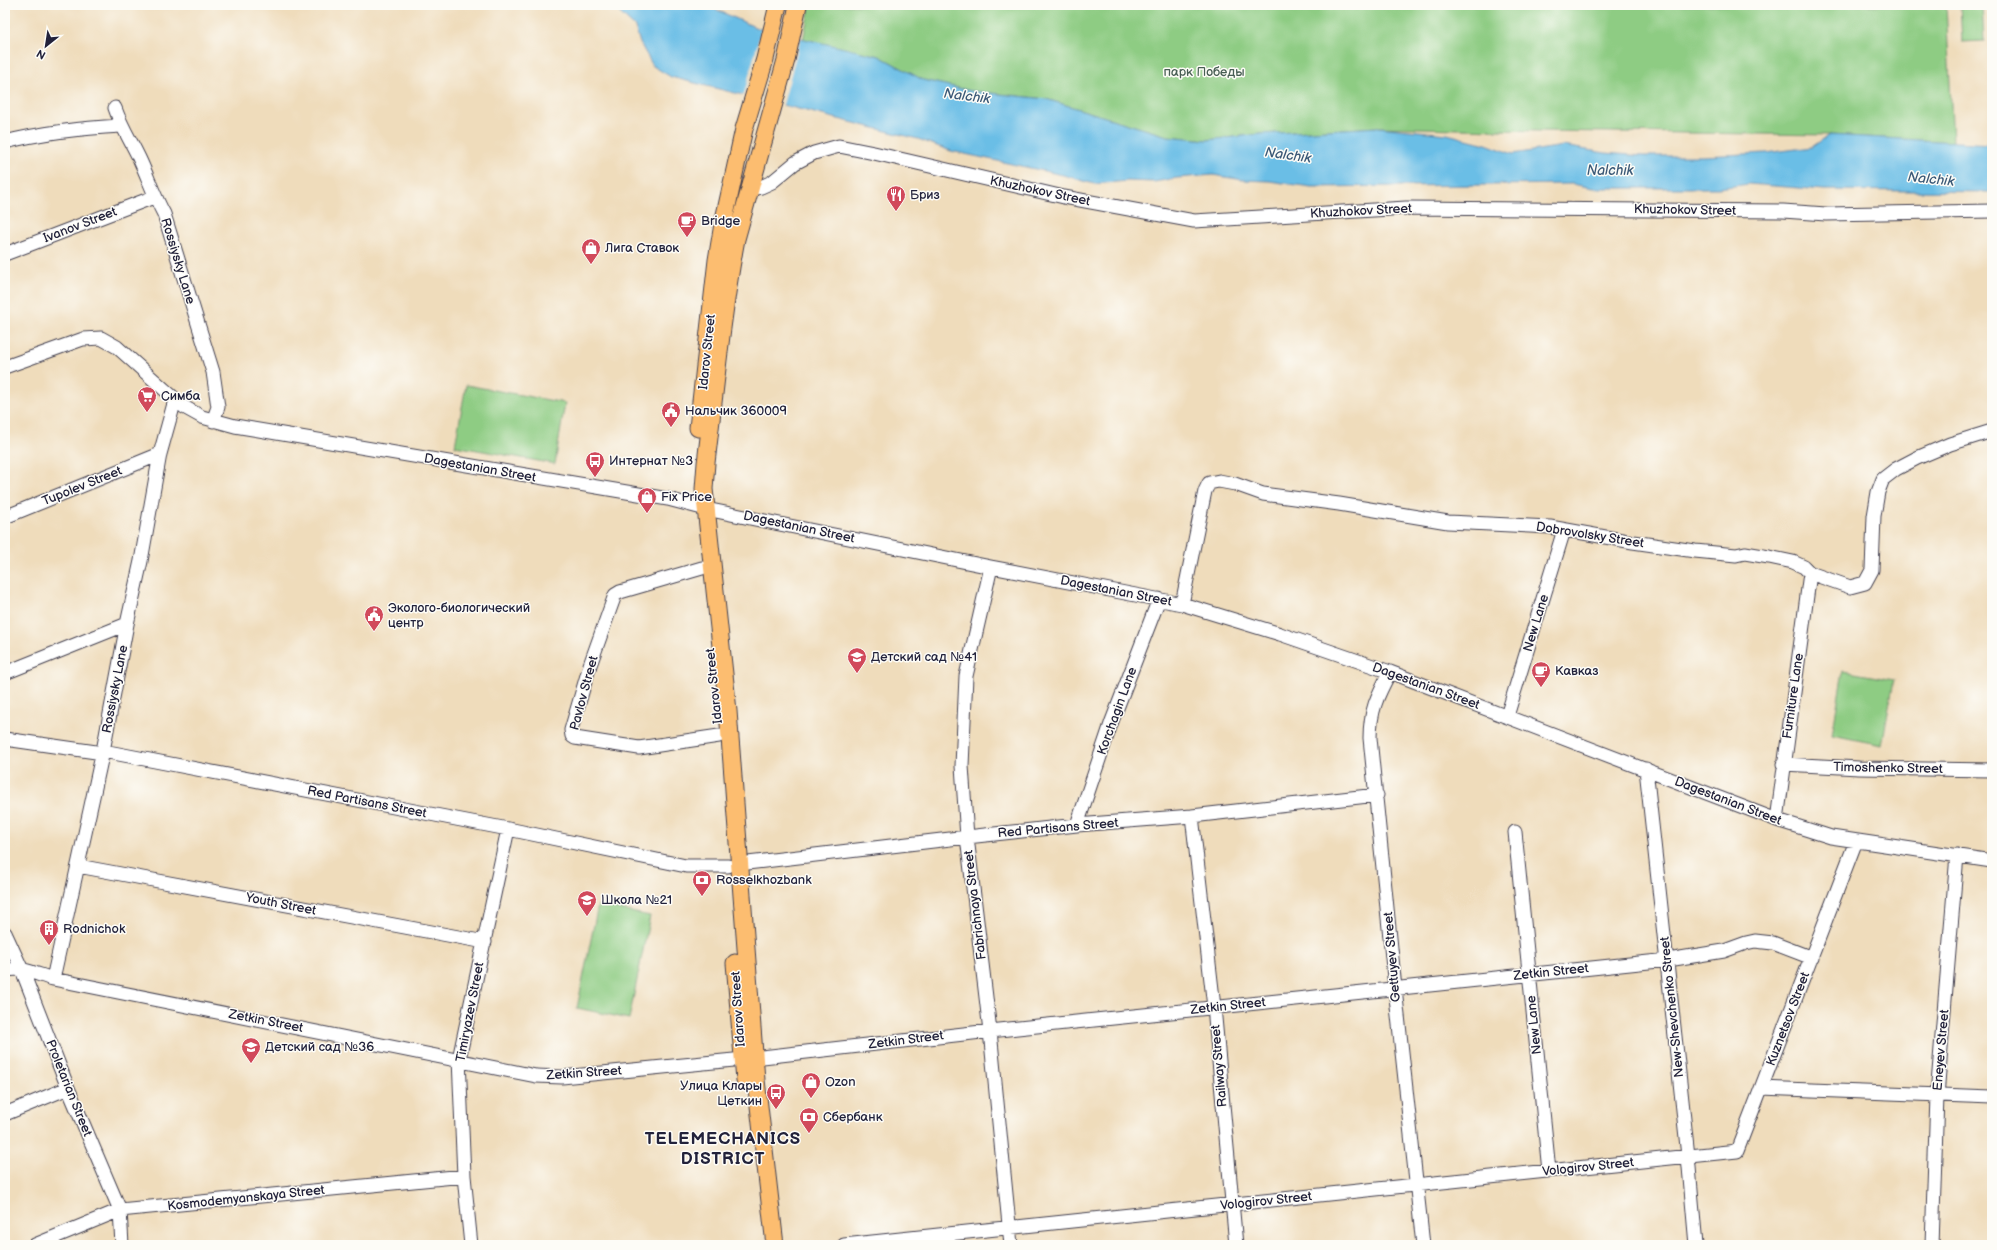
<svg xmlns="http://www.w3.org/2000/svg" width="1997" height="1250" viewBox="0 0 1997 1250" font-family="'Balsamiq Sans',sans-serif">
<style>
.green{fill:#8ecc83;stroke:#58775f}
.water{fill:#6abee6;stroke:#467090}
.pier{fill:#efdcbb}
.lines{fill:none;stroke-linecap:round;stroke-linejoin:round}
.minor-casing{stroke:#413e4e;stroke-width:15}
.major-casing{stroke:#413e4e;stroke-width:19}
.minor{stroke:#fff;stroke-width:13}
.major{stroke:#fcbd6f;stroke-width:17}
.labels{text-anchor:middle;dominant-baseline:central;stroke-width:3;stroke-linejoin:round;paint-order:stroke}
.park-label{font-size:13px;fill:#485e54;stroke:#fdfcf7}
.street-label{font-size:13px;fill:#22223b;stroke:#fdfcf7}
.poi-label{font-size:13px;fill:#22223b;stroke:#fdfcf7;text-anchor:start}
.water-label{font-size:14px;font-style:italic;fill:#3b5977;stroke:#fdfcf7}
.district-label{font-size:17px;font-weight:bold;letter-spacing:1px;fill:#22223b;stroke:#fdfcf7}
</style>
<rect width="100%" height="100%" fill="#fdfcf7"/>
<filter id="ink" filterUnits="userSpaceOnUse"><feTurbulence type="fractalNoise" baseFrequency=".025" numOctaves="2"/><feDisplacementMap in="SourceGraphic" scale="8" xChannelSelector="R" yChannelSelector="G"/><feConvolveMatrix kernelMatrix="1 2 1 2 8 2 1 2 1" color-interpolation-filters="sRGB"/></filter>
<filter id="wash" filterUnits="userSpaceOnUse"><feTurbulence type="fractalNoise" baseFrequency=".012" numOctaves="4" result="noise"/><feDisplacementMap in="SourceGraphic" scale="16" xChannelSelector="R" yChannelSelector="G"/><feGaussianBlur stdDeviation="0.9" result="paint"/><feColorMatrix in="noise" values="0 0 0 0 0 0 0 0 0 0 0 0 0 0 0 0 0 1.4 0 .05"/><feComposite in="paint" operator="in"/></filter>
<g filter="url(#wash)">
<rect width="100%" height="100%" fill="#efdcbb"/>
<path class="green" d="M 810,5 L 1946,5 L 1953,142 L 1829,135 L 1539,131 L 1378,127 L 1261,134 L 1207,140 L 1167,136 L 1046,99 L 971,91 L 923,80 L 879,56 L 803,40 Z
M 1960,5 L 1982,5 L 1984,41 L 1962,42 Z
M 466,385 L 565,403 L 555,464 L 455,446 Z
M 1843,671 L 1894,680 L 1882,745 L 1832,735 Z
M 598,905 L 650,916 L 629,1019 L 577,1008 Z"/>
<path class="water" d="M 611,5 L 706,5 L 757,28 L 879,56 L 923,80 L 971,91 L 1046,99 L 1167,136 L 1207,140 L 1261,134 L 1378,127 L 1447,134 L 1486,144 L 1513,154 L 1563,146 L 1605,153 L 1643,156 L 1703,156 L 1766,153 L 1812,147 L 1829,135 L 1992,144 L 1992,192 L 1824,190 L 1749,184 L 1718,188 L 1593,188 L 1572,184 L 1311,187 L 1269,181 L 1243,180 L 1213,175 L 1177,178 L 1154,182 L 1128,181 L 1094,184 L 1063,175 L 951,151 L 918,139 L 671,77 L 653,66 L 640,43 L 635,27 Z"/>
<path class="pier" d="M 762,27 L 801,37 L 782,108 L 743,98 Z"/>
</g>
<g filter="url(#ink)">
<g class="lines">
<g class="minor-casing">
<path id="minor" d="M 115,108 C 121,126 131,141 139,158 C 148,177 154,196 164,214 L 213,372 L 218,407 L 213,421
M 5,142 C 45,132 80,128 121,126
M 750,189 L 761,187 L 772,182 L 795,163 L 814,153 L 839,146 L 874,153 L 1064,197 L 1194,221 L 1406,208 L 1783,211 L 1826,214 L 1992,211
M 5,254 L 154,197
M 5,367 L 83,339 L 101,338 L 117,347 L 184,407 L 202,417 L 235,426 L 668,499 L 706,509 L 991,567 L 1182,604 L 1280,634 L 1390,672 L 1777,820 L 1831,837 L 1992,861
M 5,517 L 160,454
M 991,567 L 966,676 L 962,766 L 967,837 L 990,1031 L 1011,1245
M 702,568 L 620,592 L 615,595 L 590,665 L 571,730 L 572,736 L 575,738 L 639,748 L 719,736
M 1182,604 L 1205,491 L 1209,483 L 1219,481 L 1235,484 L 1263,494 L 1339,504 L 1448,522 L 1550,527 L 1633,542 L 1695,551 L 1736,555 L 1745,553 L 1769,557 L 1793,562 L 1804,567 L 1810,573 L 1850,587 L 1865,583 L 1872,570 L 1874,516 L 1878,492 L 1883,479 L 1896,469 L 1917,458 L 1950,444 L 1992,431
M 1390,672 C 1377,696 1370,711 1370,738 L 1395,988 L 1423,1245
M 5,673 L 127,624
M 1507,716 L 1564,530
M 5,739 L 96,752 L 103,751 L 508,829 L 686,866 L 728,866
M 1783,764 L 1859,768 L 1992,770
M 1646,769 L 1688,1156 L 1696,1245
M 1192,816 L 1214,1007 L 1236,1245
M 1777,820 L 1810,573
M 1077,825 L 1112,721 L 1159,599
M 1515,832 L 1549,1171
M 739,864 L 967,837 L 1077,825 L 1192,816 L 1377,795
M 78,866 L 485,942
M 5,933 L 22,970 L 68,1088 L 120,1210 L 122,1245
M 5,971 C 20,965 38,975 53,979 L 536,1076 L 562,1077 L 754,1058 L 990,1031 L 1668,960 L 1724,951 L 1746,943 L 1755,941 L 1773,943 L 1812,958
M 53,979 L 103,751 L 127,624 L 141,561 L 160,454 L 175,400
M 1762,1088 L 1992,1097
M 5,1114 L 68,1088
M 35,1245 L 120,1210 L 464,1176
M 471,1245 L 464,1176 L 459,1059 L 508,829
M 844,1245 L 1737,1151 L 1856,841
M 1932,1245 L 1937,1096 L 1957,855"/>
</g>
<g class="major-casing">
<path id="major" d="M 698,428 L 717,260 L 723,224 L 744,129 L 765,59 L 778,5
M 735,963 L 745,1080
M 775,1245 L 756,1080 L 728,711 L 704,489 L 706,463 C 715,388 722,313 736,239 L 786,60 L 798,5"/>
</g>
<use href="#minor" class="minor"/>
<use href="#major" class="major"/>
</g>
</g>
<defs>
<g id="restaurant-pin" transform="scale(1)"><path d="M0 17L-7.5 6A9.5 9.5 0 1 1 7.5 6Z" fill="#d1495b" stroke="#fdfcf7"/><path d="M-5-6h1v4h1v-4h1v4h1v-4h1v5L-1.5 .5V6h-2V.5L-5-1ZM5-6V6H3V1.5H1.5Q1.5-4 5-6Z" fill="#fff"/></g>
<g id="cafe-pin" transform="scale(1)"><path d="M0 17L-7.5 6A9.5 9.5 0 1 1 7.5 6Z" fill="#d1495b" stroke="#fdfcf7"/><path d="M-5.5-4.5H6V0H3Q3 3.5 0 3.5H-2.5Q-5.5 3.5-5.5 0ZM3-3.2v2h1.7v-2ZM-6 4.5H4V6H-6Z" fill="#fff"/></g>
<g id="shop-pin" transform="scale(1)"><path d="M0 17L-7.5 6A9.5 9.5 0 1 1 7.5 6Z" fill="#d1495b" stroke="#fdfcf7"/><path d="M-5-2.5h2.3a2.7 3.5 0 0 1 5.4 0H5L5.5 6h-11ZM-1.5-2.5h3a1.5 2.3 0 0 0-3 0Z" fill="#fff"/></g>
<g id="supermarket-pin" transform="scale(1)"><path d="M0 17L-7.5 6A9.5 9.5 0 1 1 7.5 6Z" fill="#d1495b" stroke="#fdfcf7"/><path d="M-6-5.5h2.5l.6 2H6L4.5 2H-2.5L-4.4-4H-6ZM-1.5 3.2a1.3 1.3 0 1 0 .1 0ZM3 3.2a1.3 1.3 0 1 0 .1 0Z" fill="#fff"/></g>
<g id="civic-pin" transform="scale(1)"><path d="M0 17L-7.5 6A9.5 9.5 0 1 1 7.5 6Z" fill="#d1495b" stroke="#fdfcf7"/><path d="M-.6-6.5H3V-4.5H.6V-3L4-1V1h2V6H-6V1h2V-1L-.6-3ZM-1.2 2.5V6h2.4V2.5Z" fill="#fff"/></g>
<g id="bus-pin" transform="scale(1)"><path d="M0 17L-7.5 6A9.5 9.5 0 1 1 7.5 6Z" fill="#d1495b" stroke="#fdfcf7"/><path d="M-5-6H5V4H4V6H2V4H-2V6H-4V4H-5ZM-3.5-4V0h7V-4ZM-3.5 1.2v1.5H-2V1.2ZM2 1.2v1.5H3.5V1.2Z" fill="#fff"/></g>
<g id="school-pin" transform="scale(1)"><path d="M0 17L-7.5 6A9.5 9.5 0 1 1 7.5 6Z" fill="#d1495b" stroke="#fdfcf7"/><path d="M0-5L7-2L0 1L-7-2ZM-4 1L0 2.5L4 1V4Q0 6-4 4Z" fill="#fff"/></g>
<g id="bank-pin" transform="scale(1)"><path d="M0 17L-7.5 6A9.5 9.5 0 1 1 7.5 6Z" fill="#d1495b" stroke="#fdfcf7"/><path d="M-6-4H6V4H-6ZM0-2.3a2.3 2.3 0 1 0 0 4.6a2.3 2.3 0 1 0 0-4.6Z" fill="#fff"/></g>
<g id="building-pin" transform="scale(1)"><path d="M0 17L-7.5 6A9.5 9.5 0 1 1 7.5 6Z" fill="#d1495b" stroke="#fdfcf7"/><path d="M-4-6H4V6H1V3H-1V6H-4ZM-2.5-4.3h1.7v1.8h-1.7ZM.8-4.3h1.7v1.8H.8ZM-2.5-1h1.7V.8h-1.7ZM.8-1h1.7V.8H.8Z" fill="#fff"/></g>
</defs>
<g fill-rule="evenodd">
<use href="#restaurant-pin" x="896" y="195"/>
<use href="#cafe-pin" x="687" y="221"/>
<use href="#shop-pin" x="591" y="248"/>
<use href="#supermarket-pin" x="147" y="396"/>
<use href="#civic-pin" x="671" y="411"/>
<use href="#bus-pin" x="595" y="461"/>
<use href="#shop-pin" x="647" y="497"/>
<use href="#civic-pin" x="374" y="615"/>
<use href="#school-pin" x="857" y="657"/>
<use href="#cafe-pin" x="1541" y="671"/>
<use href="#bank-pin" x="702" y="880"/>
<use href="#school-pin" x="587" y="900"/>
<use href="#building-pin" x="49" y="929"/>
<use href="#school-pin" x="251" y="1047"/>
<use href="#shop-pin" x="811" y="1082"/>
<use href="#bus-pin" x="776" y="1093"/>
<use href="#bank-pin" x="809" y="1117"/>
</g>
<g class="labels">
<g class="park-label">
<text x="1204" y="72">парк Победы</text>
</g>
<g class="street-label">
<text transform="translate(1040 191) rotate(12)">Khuzhokov Street</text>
<text transform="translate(1685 210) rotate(1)">Khuzhokov Street</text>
<text transform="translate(1361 211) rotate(-3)">Khuzhokov Street</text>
<text transform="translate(80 225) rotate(-21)">Ivanov Street</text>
<text transform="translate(178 261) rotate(73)">Rossiysky Lane</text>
<text transform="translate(707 352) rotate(-84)">Idarov Street</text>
<text transform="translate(480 468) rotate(10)">Dagestanian Street</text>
<text transform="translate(82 486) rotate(-22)">Tupolev Street</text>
<text transform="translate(799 527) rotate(12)">Dagestanian Street</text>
<text transform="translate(1590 535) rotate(9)">Dobrovolsky Street</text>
<text transform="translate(1116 591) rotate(11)">Dagestanian Street</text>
<text transform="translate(1536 623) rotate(-73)">New Lane</text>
<text transform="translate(714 686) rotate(-96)">Idarov Street</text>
<text transform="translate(1426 686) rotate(20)">Dagestanian Street</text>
<text transform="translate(115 689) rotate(-79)">Rossiysky Lane</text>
<text transform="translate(584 693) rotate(-75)">Pavlov Street</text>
<text transform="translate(1793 696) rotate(-82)">Furniture Lane</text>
<text transform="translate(1117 711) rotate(-70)">Korchagin Lane</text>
<text transform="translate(1888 768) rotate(1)">Timoshenko Street</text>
<text transform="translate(1728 801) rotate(21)">Dagestanian Street</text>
<text transform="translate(367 802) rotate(11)">Red Partisans Street</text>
<text transform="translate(1058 828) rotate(-5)">Red Partisans Street</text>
<text transform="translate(281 904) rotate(11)">Youth Street</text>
<text transform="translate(975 905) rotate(-97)">Fabrichnaya Street</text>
<text transform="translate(1392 957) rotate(-95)">Gettuyev Street</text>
<text transform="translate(1551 972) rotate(-6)">Zetkin Street</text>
<text transform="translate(1228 1006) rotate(-6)">Zetkin Street</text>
<text transform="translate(1672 1007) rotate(-96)">New-Shevchenko Street</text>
<text transform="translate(738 1009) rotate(-94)">Idarov Street</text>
<text transform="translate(470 1012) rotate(-79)">Timiryazev Street</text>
<text transform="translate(1788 1019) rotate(-69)">Kuznetsov Street</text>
<text transform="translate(266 1021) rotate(11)">Zetkin Street</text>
<text transform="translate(1534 1025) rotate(-96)">New Lane</text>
<text transform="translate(906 1040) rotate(-7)">Zetkin Street</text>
<text transform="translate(1941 1050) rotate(-85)">Eneyev Street</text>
<text transform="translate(1219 1066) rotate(-95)">Railway Street</text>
<text transform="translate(584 1073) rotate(-4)">Zetkin Street</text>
<text transform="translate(69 1088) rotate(68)">Proletarian Street</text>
<text transform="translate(1588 1167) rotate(-6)">Vologirov Street</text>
<text transform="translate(246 1198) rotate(-6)">Kosmodemyanskaya Street</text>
<text transform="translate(1266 1201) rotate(-6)">Vologirov Street</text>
</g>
<g class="poi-label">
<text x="910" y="195">Бриз</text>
<text x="701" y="221">Bridge</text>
<text x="605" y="248">Лига Ставок</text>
<text x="161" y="396">Симба</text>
<text x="685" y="411">Нальчик 360009</text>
<text x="609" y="461">Интернат №3</text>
<text x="661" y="497">Fix Price</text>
<text x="388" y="608">Эколого-биологический<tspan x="388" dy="15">центр</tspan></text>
<text x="871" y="657">Детский сад №41</text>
<text x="1555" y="671">Кавказ</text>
<text x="716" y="880">Rosselkhozbank</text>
<text x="601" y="900">Школа №21</text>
<text x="63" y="929">Rodnichok</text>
<text x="265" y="1047">Детский сад №36</text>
<text x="825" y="1082">Ozon</text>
<text x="762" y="1086" text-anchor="end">Улица Клары<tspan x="762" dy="15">Цеткин</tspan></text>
<text x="823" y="1117">Сбербанк</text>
</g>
<g class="water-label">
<text transform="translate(967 96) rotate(7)">Nalchik</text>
<text transform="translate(1288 155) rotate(8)">Nalchik</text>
<text x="1610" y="170">Nalchik</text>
<text transform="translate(1931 179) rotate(6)">Nalchik</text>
</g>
<g class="district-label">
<text x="723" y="1139">TELEMECHANICS<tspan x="723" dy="20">DISTRICT</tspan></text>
</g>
</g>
<rect width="1997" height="1250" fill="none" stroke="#fdfcf7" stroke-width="20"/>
<g transform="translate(46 46) rotate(210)" stroke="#fdfcf7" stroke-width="3" paint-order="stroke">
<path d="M0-3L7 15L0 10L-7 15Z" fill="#22223b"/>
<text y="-6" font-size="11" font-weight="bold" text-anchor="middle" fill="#22223b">N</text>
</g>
</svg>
